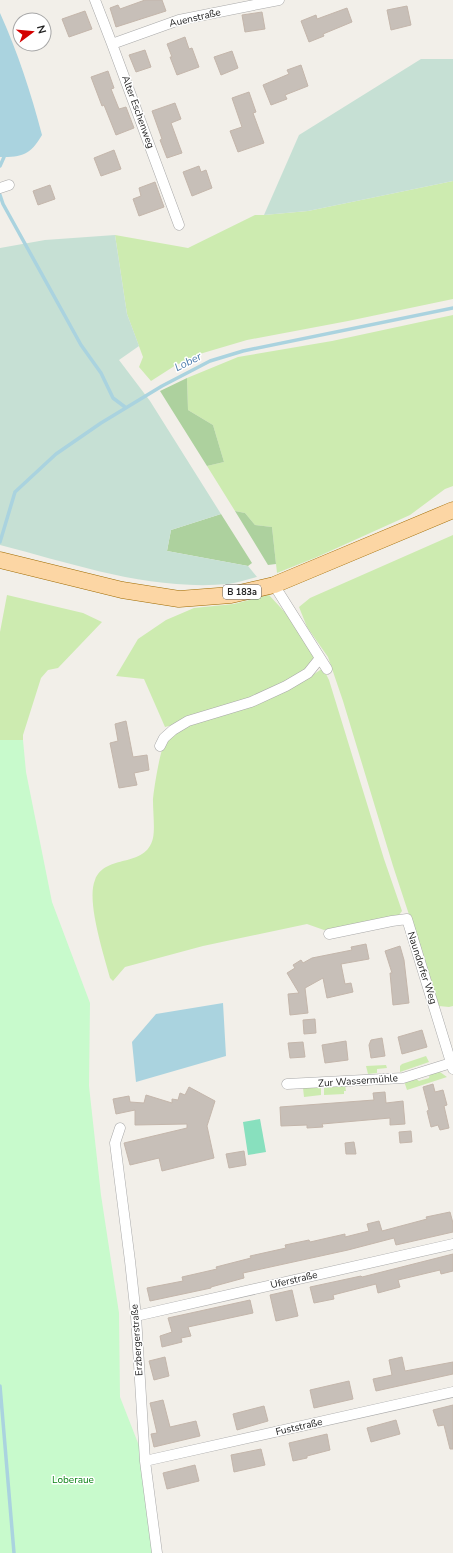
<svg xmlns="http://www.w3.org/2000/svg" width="453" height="1553" viewBox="0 0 453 1553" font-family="'Nunito Sans',sans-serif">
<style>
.grass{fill:#cdebb0}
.forest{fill:#add19e}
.wetland{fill:#c6e0d4}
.park{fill:#c8facc}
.pitch{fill:#88e0be}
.water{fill:#aad3df}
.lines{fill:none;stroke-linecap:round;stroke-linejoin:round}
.stream{stroke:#aad3df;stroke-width:3.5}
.building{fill:#c7bfb8;stroke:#c4b6ab}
.street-casing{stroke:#a9a9a9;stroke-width:11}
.primary-casing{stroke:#a06b00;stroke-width:17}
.street{stroke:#fff;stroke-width:10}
.primary{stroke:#fcd6a4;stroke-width:16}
.labels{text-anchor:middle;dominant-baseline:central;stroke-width:3;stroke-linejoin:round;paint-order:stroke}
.shield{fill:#fff;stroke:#646464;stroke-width:1}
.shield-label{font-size:9px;font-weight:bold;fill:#222}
.street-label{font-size:10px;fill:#222;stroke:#fff}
.park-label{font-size:10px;fill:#0c8416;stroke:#fff}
.water-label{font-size:11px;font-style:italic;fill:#4a7aab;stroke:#fff}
</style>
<rect width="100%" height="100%" fill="#f2efe9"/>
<path class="grass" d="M 453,181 L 453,299 L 348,321 L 247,340 L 203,353 L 176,365 L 151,381 L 139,367 L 143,357 L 127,314 L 115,235 L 188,248 L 255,215 L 264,215 L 308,211 Z
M 453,315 L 453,486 L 445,489 L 410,515 L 317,557 L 277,573 L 272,527 L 255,525 L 245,513 L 235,511 L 207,466 L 224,462 L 213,425 L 188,410 L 187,378 L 238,357 L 332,341 Z
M 453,535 L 453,1006 L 449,1007 L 439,1006 L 393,866 L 343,701 L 328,657 L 307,627 L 299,607 L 310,598 Z
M 7,595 L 83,613 L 102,622 L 58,668 L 48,670 L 41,678 L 23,735 L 23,740 L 0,740 L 0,632 Z
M 269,595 L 303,632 L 320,658 L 304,681 L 323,668 L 329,680 L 384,859 L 402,911 L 399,915 L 324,930 L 307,924 L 203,946 L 125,967 L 113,981 L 110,978 C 104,955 86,901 95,880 C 105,853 146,869 153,838 C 155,828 153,812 153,801 C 153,793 160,751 164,745 C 170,736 180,729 188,721 L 165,727 L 144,679 L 116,676 L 138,639 L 166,620 L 194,608 L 234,604 Z
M 426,1056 L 429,1062 L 400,1072 L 400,1066 L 402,1064 Z
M 386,1065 L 387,1068 L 377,1069 L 377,1073 L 368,1074 L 366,1066 Z
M 440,1072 L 447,1077 L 407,1090 L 404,1081 L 415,1078 L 419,1081 L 429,1078 L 430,1073 Z
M 345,1085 L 346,1091 L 344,1091 L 344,1094 L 324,1095 L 324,1087 Z
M 321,1087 L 321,1095 L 304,1097 L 303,1088 Z"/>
<path class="forest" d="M 187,378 L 188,410 L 213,425 L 224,462 L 207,466 L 160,391 Z
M 235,511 L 245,513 L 255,525 L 272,527 L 276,564 L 268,565 Z
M 221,514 L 252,563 L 248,566 L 167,551 L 171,530 Z"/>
<path class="wetland" d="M 421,59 L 453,59 L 453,181 L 308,211 L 264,215 L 299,135 Z
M 115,235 L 127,314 L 139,346 L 119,360 L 150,401 L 221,514 L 171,530 L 167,551 L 248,566 L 257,577 C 248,579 238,583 228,584 C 150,591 74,564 0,545 L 0,248 L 45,240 Z"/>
<path class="park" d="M 0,740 L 23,740 L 26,772 L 52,902 L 90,1003 L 89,1086 L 101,1195 L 119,1313 L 120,1397 L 145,1461 L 157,1553 L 0,1553 Z"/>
<path class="pitch" d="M 260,1119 L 266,1152 L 248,1155 L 243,1122 Z"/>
<path class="water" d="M 0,13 C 18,53 31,93 42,135 C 30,155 23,157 0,157 Z
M 223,1003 L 226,1056 L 136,1082 L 132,1042 L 156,1014 Z"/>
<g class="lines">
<path class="stream" d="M 0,166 L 4,157
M 0,195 L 3,204 L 81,345 L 101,373 L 113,398 L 125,407
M 0,542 L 15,492 L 56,454 L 101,423 L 162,386 L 210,361 L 243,351 L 453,308
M 0,1386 L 14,1553"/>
</g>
<path class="building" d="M 145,0 L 162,0 L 166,11 L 116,27 L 110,8 L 118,5 L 120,9 Z
M 407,6 L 411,25 L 391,30 L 387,10 Z
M 347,8 L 352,22 L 323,34 L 324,36 L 309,42 L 301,21 L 316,15 L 317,19 Z
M 85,11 L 92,29 L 69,37 L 62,19 Z
M 262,12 L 265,29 L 245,32 L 242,15 Z
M 185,37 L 189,49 L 192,48 L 199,67 L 177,75 L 170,57 L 172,57 L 167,44 Z
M 145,50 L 151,67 L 136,72 L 129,55 Z
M 232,51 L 238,68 L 221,75 L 214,57 Z
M 301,65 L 308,86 L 285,95 L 287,99 L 271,105 L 263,85 L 289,74 L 287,70 Z
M 108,71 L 114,88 L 111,89 L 119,109 L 126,107 L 134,128 L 116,135 L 104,105 L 102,106 L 91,77 Z
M 249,92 L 256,112 L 253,113 L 264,143 L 238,152 L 230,131 L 242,127 L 232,98 Z
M 175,103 L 181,119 L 171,123 L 182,153 L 167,158 L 160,140 L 162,139 L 152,111 Z
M 114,150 L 121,169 L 101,176 L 94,158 Z
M 199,166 L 201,172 L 206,170 L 212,188 L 192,196 L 183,172 Z
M 155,182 L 164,207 L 139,216 L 133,199 L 141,196 L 139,188 Z
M 50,185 L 55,199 L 38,205 L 33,191 Z
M 126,721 L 133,757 L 147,755 L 149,770 L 134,773 L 137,785 L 119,788 L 110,743 L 118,741 L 115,724 Z
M 366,944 L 369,959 L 341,964 L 345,984 L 351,983 L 353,992 L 327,998 L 323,978 L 305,988 L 308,1013 L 290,1015 L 288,994 L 299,993 L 287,973 L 295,968 L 293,965 L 301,960 L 303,963 L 312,958 L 352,950 L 351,947 Z
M 400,946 L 404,960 L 409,1003 L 393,1005 L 390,973 L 392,973 L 385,951 Z
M 315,1019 L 316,1033 L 304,1034 L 303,1020 Z
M 422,1030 L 427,1047 L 402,1054 L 398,1037 Z
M 382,1038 L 385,1056 L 371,1058 L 369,1045 L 371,1040 Z
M 346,1041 L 348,1060 L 325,1063 L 322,1045 Z
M 303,1042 L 305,1057 L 290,1058 L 288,1043 Z
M 433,1084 L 435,1092 L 443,1090 L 447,1105 L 444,1106 L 449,1128 L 440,1130 L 438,1125 L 431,1127 L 427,1111 L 429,1110 L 423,1087 Z
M 189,1087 L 215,1101 L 207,1126 L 214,1158 L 162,1171 L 159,1158 L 130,1165 L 124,1143 L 187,1128 L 187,1124 L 135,1125 L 135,1110 L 116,1114 L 113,1099 L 129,1096 L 130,1102 L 144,1103 L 146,1095 L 172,1103 L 172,1099 L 178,1100 L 180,1093 L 185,1095 Z
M 385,1092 L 386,1103 L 403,1101 L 405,1124 L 390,1125 L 390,1118 L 322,1124 L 323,1127 L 307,1128 L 307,1125 L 281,1126 L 280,1107 L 374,1100 L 373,1093 Z
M 411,1131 L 412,1142 L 400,1143 L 399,1132 Z
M 354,1142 L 356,1154 L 346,1154 L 345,1143 Z
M 244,1151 L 246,1165 L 229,1168 L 226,1154 Z
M 450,1212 L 453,1223 L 453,1232 L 396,1245 L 394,1238 L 348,1250 L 243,1273 L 244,1278 L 211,1287 L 211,1288 L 150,1301 L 147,1288 L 183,1281 L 182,1277 L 217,1269 L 216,1267 L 251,1258 L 250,1256 L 286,1248 L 285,1245 L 309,1240 L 310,1242 L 345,1234 L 345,1237 L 369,1231 L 367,1224 L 379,1221 L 382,1231 L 427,1219 L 426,1217 Z
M 453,1254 L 453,1271 L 441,1274 L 440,1270 L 398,1280 L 400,1287 L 378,1293 L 376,1284 L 333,1295 L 334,1299 L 314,1303 L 310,1287 L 361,1276 L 362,1277 Z
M 292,1290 L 298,1316 L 276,1321 L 270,1295 Z
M 250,1300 L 253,1313 L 188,1327 L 191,1336 L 181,1338 L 182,1342 L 162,1347 L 160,1336 L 172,1332 L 168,1318 Z
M 165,1357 L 169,1376 L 154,1380 L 149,1361 Z
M 402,1357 L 405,1371 L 453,1362 L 453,1374 L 376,1391 L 373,1379 L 392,1375 L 389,1360 Z
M 349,1381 L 353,1399 L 314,1408 L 310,1390 Z
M 163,1400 L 170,1427 L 196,1421 L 200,1436 L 154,1447 L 151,1434 L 157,1433 L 150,1403 Z
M 453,1405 L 453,1449 L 450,1449 L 444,1425 L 438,1426 L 433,1410 Z
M 264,1406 L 268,1421 L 237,1430 L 233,1414 Z
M 396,1420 L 400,1434 L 371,1442 L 367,1428 Z
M 327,1434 L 330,1450 L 307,1456 L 307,1458 L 293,1461 L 289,1443 Z
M 261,1449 L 265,1465 L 234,1472 L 231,1455 Z
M 195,1465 L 199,1481 L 167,1489 L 163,1473 Z"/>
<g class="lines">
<g class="street-casing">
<path id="street" d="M 95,0 L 112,44 L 179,225
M 112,44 L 179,20 L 279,0
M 0,188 L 9,185
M 274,585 L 327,669
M 160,746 L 164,738 L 173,730 L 188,721 L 251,702 L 286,686 L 308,673 L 320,658
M 329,934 L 392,921 L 407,919 L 453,1069
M 287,1084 L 403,1078 L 451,1063
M 120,1128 L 115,1143 L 130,1261 L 136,1316 L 145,1461 L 157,1553
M 136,1316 L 453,1244
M 145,1461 L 453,1392"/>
</g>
<g class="primary-casing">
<path id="primary" d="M 0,560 L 122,590 L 179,599 L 231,595 L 274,585 L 453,510"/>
</g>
<use href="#street" class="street"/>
<use href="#primary" class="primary"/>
</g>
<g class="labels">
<rect class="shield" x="223" y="585" width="38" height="14" rx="3"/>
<g class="shield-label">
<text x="242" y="592">B 183a</text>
</g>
<g class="street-label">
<text transform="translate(195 18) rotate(-13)">Auenstraße</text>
<text transform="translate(138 112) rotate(70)">Alter Eschenweg</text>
<text transform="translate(422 968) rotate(72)">Naundorfer Weg</text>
<text transform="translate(358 1081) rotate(-4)">Zur Wassermühle</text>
<text transform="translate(294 1280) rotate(-13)">Uferstraße</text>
<text transform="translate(137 1340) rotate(-94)">Erzbergerstraße</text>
<text transform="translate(299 1427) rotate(-13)">Fuststraße</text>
</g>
<g class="park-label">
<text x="73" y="1480">Loberaue</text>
</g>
<g class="water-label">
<text transform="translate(188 362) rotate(-27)">Lober</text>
</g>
</g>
<g transform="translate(32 32) rotate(74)"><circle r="19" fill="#ffffff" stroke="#a7a7a7"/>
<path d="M0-3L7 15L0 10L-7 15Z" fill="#d40000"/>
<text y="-6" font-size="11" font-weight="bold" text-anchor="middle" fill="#222222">N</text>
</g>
</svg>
